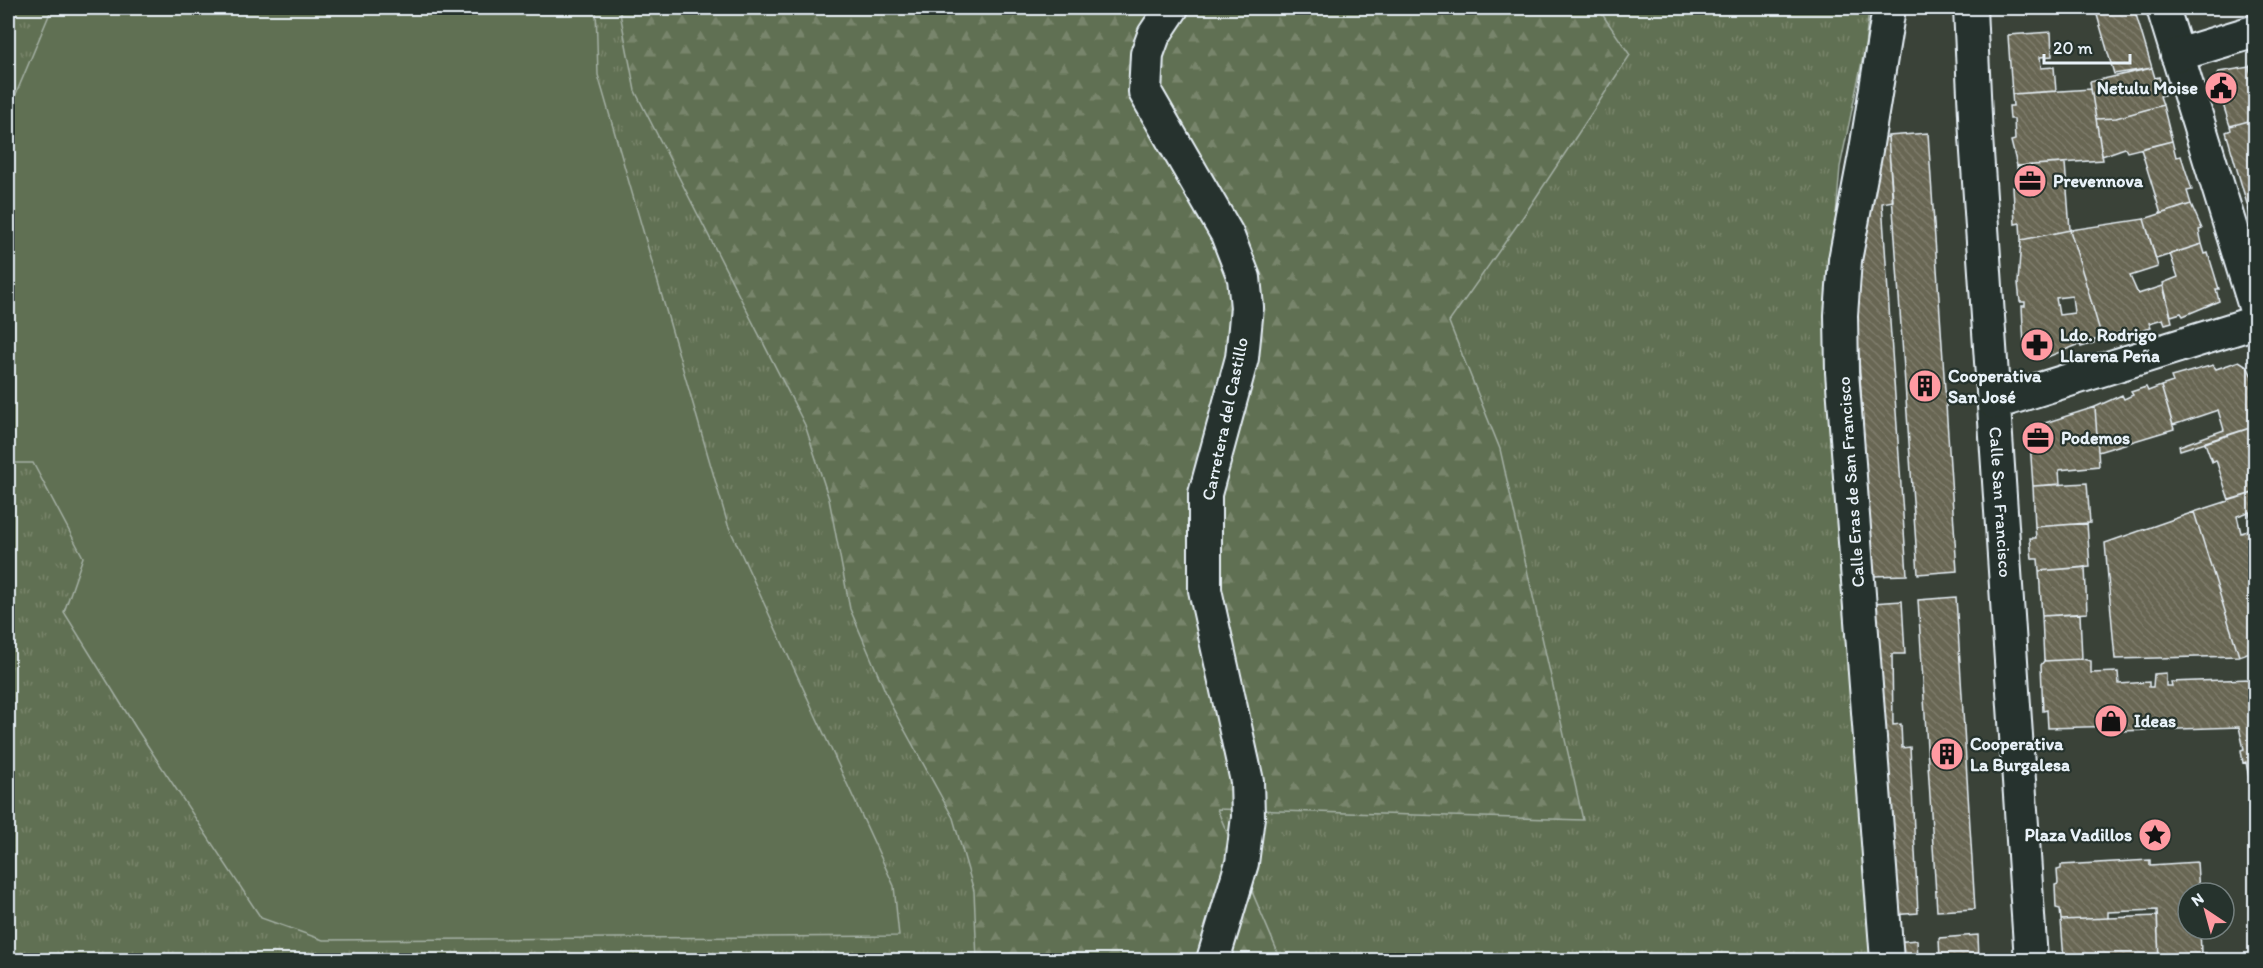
<svg xmlns="http://www.w3.org/2000/svg" width="2263" height="968" viewBox="0 0 2263 968" font-family="Itim,sans-serif">
<style>
.grass{fill:url(#grass-tufts);stroke:#a4b0a5;stroke-width:1.5}
.forest{fill:url(#forest-firs);stroke:#a4b0a5;stroke-width:1.5}
.green{fill:#617052;stroke:#a4b0a5;stroke-width:1.5}
.building{fill:url(#building-back-hatch);stroke:#e8f1f8;stroke-width:1.5;fill-rule:evenodd}
.lines{fill:none;stroke-linecap:round;stroke-linejoin:round}
.minor-casing{stroke:#e8f1f8;stroke-width:36}
.minor{stroke:#26332d;stroke-width:32}
.labels{text-anchor:middle;dominant-baseline:central;stroke-width:4.5;stroke-linejoin:round;paint-order:stroke}
.poi-label{font-size:18px;font-weight:bold;fill:#e8f1f8;stroke:#26332d;text-anchor:start}
.street-label{font-size:18px;fill:#e8f1f8;stroke:#26332d}
</style>
<defs>
<pattern id="grass-tufts" width="24" height="20" patternUnits="userSpaceOnUse" patternTransform="scale(1.5)"><rect width="24" height="20" fill="#617052"/><path d="M3 7l-1-3M5 7V3M7 7l1-3M15 17l-1-3M17 17v-4M19 17l1-3" fill="none" stroke="#78856c"/></pattern>
<pattern id="forest-firs" width="22" height="20" patternUnits="userSpaceOnUse" patternTransform="scale(1.5)"><rect width="22" height="20" fill="#617052"/><path d="M5 1l3.5 6h-7zM16 11l3.5 6h-7z" fill="#78856c"/></pattern>
<pattern id="building-back-hatch" width="6" height="6" patternUnits="userSpaceOnUse" patternTransform="scale(1.5)"><rect width="6" height="6" fill="#686652"/><path d="M-1 5l2 2M0 0l6 6M5-1l2 2" fill="none" stroke="#7e7c6c"/></pattern>
</defs>
<rect width="100%" height="100%" fill="#3a4238"/>
<filter id="ink" filterUnits="userSpaceOnUse"><feTurbulence type="fractalNoise" baseFrequency=".0167" numOctaves="2"/><feDisplacementMap in="SourceGraphic" scale="12" xChannelSelector="R" yChannelSelector="G"/><feConvolveMatrix kernelMatrix="1 2 1 2 8 2 1 2 1" color-interpolation-filters="sRGB"/></filter>
<g filter="url(#ink)">
<path class="grass" d="M 8,8 L 1869,8 L 1865,47 L 1840,167 L 1830,287 L 1872,960 L 8,960 Z"/>
<path class="forest" d="M 619,8 L 1598,8 L 1630,55 L 1527,211 L 1449,322 L 1500,449 L 1583,820 L 1217,809 L 1281,960 L 977,960 L 974,891 L 953,818 L 892,707 L 850,609 L 829,499 L 805,425 L 635,91 Z"/>
<path class="green" d="M 52,8 L 596,8 L 598,75 L 728,525 L 894,886 L 899,936 L 323,940 L 261,918 L 136,728 L 64,612 L 83,557 L 33,463 L 8,463 L 8,113 Z"/>
<path class="building" d="M 2095,8 L 2134,8 L 2152,68 L 2114,74 Z
M 2051,32 L 2052,56 L 2040,57 L 2041,68 L 2054,67 L 2056,91 L 2012,94 L 2008,35 Z
M 2256,61 L 2256,89 L 2249,67 Z
M 2249,67 L 2256,89 L 2256,119 L 2230,126 L 2220,95 L 2216,96 L 2212,84 L 2219,72 Z
M 2152,68 L 2155,78 L 2159,77 L 2164,95 L 2160,96 L 2163,105 L 2116,118 L 2096,119 L 2090,82 Z
M 2091,89 L 2103,160 L 2017,166 L 2011,141 L 2015,140 L 2014,119 L 2010,119 L 2009,106 L 2013,106 L 2012,94 Z
M 2163,105 L 2172,141 L 2127,152 L 2125,148 L 2102,156 L 2096,119 L 2116,118 Z
M 2256,119 L 2256,217 L 2255,217 L 2254,213 L 2250,214 L 2226,132 L 2231,130 L 2230,126 Z
M 1928,133 L 1957,571 L 1918,574 L 1888,136 Z
M 1888,137 L 1893,201 L 1882,203 L 1907,575 L 1872,576 L 1853,259 L 1878,138 Z
M 2172,141 L 2176,157 L 2181,156 L 2192,190 L 2187,191 L 2191,204 L 2161,214 L 2141,149 Z
M 2065,163 L 2070,230 L 2021,240 L 2020,223 L 2015,224 L 2013,187 L 2018,187 L 2017,166 Z
M 2191,204 L 2202,229 L 2199,230 L 2202,244 L 2156,259 L 2144,219 Z
M 2144,219 L 2158,267 L 2130,276 L 2138,294 L 2163,286 L 2172,322 L 2165,324 L 2163,319 L 2149,323 L 2151,328 L 2128,335 L 2126,330 L 2118,333 L 2120,338 L 2111,341 L 2109,336 L 2102,338 L 2070,230 Z
M 2070,230 L 2102,338 L 2094,340 L 2094,343 L 2081,347 L 2080,344 L 2040,360 L 2024,347 L 2022,306 L 2025,306 L 2025,302 L 2020,302 L 2018,283 L 2021,240 ZM 2072,296 L 2074,313 L 2059,315 L 2056,298 Z
M 2202,244 L 2205,254 L 2208,253 L 2219,289 L 2216,289 L 2219,301 L 2183,316 L 2181,313 L 2171,316 L 2163,283 L 2178,277 L 2170,254 Z
M 2239,361 L 2247,366 L 2256,385 L 2256,426 L 2180,450 L 2179,446 L 2224,430 L 2218,410 L 2173,425 L 2161,386 L 2173,382 L 2171,377 L 2213,365 L 2216,369 Z
M 2161,386 L 2174,429 L 2098,452 L 2095,407 L 2122,395 L 2124,399 L 2133,395 L 2131,392 L 2146,387 L 2148,391 Z
M 2095,407 L 2099,466 L 2059,470 L 2060,484 L 2033,486 L 2029,428 Z
M 2256,426 L 2256,492 L 2229,500 L 2216,460 L 2212,462 L 2205,443 Z
M 2087,483 L 2090,523 L 2035,527 L 2033,486 Z
M 2256,492 L 2256,567 L 2251,568 L 2256,583 L 2256,650 L 2239,656 L 2194,512 ZM 2249,512 L 2254,529 L 2241,533 L 2237,516 Z
M 2194,512 L 2239,656 L 2115,659 L 2105,543 Z
M 2087,523 L 2090,567 L 2039,571 L 2038,559 L 2032,559 L 2030,538 L 2036,538 L 2035,527 Z
M 2085,567 L 2087,613 L 2042,616 L 2039,571 Z
M 1956,597 L 1975,909 L 1937,911 L 1918,600 Z
M 1902,601 L 1905,654 L 1892,654 L 1893,725 L 1901,724 L 1902,748 L 1910,747 L 1918,913 L 1892,915 L 1872,603 Z
M 2080,614 L 2082,659 L 2044,661 L 2042,616 Z
M 2082,659 L 2091,661 L 2091,673 L 2118,672 L 2119,684 L 2149,682 L 2149,687 L 2153,687 L 2154,674 L 2166,673 L 2166,686 L 2172,686 L 2171,682 L 2249,679 L 2249,690 L 2256,690 L 2256,777 L 2249,778 L 2246,762 L 2243,763 L 2241,750 L 2244,749 L 2239,727 L 2120,731 L 2120,726 L 2048,728 L 2047,710 L 2043,711 L 2041,665 L 2044,661 Z
M 2256,777 L 2256,807 L 2249,778 Z
M 2150,860 L 2150,865 L 2197,862 L 2199,893 L 2188,893 L 2188,929 L 2200,929 L 2201,953 L 2206,953 L 2206,960 L 2159,960 L 2157,910 L 2108,912 L 2108,918 L 2061,920 L 2060,909 L 2056,908 L 2055,885 L 2058,884 L 2057,870 L 2061,869 L 2061,865 Z
M 2157,916 L 2159,960 L 2117,960 L 2117,957 L 2082,956 L 2083,960 L 2064,960 L 2061,920 Z
M 1978,935 L 1979,960 L 1940,960 L 1939,938 Z
M 1917,940 L 1918,960 L 1896,960 L 1894,942 Z"/>
<g class="lines">
<g class="minor-casing">
<g id="minor">
<path d="M 1172,8 L 1154,35 L 1147,54 L 1145,92 L 1227,234 L 1244,278 L 1247,307 L 1242,358 L 1205,494 L 1205,590 L 1247,781 L 1248,817 L 1242,863 L 1213,960"/>
<path id="s1" d="M 1970,8 L 1976,137 L 2031,960"/>
<path d="M 2163,8 L 2256,310"/>
<path d="M 2177,55 L 2256,31"/>
<path d="M 1995,403 L 2256,322"/>
<path d="M 1887,960 L 1842,372 L 1841,315 L 1845,260 L 1866,150 L 1889,8"/>
</g>
</g>
<use href="#minor" class="minor"/>
</g>
</g>
<defs>
<g id="civic-disc" transform="scale(1.725)"><circle r="9.5" fill="#ff9aa2" stroke="#26332d"/><path d="M-.6-6.5H3V-4.5H.6V-3L4-1V1h2V6H-6V1h2V-1L-.6-3ZM-1.2 2.5V6h2.4V2.5Z" fill="#111"/></g>
<g id="office-disc" transform="scale(1.725)"><circle r="9.5" fill="#ff9aa2" stroke="#26332d"/><path d="M-6-3h4V-5.5h4V-3h4V5H-6ZM-1-4.5V-3h2v-1.5ZM-6 0V1H6V0Z" fill="#111"/></g>
<g id="pharmacy-disc" transform="scale(1.725)"><circle r="9.5" fill="#ff9aa2" stroke="#26332d"/><path d="M-2-6h4v4h4v4h-4v4h-4v-4h-4v-4h4Z" fill="#111"/></g>
<g id="building-disc" transform="scale(1.725)"><circle r="9.5" fill="#ff9aa2" stroke="#26332d"/><path d="M-4-6H4V6H1V3H-1V6H-4ZM-2.5-4.3h1.7v1.8h-1.7ZM.8-4.3h1.7v1.8H.8ZM-2.5-1h1.7V.8h-1.7ZM.8-1h1.7V.8H.8Z" fill="#111"/></g>
<g id="shop-disc" transform="scale(1.725)"><circle r="9.5" fill="#ff9aa2" stroke="#26332d"/><path d="M-5-2.5h2.3a2.7 3.5 0 0 1 5.4 0H5L5.5 6h-11ZM-1.5-2.5h3a1.5 2.3 0 0 0-3 0Z" fill="#111"/></g>
<g id="sight-disc" transform="scale(1.725)"><circle r="9.5" fill="#ff9aa2" stroke="#26332d"/><path d="M0-6L1.8-2.2L6-1.7L2.9 1.2L3.7 5.4L0 3.3L-3.7 5.4L-2.9 1.2L-6-1.7L-1.8-2.2Z" fill="#111"/></g>
</defs>
<g fill-rule="evenodd">
<use href="#civic-disc" x="2221" y="88"/>
<use href="#office-disc" x="2030" y="181"/>
<use href="#pharmacy-disc" x="2037" y="345"/>
<use href="#building-disc" x="1925" y="386"/>
<use href="#office-disc" x="2038" y="438"/>
<use href="#shop-disc" x="2111" y="721"/>
<use href="#building-disc" x="1947" y="754"/>
<use href="#sight-disc" x="2155" y="835"/>
</g>
<g class="labels">
<g class="poi-label">
<text x="2198" y="88" text-anchor="end">Netulu Moise</text>
<text x="2053" y="181">Prevennova</text>
<text x="2060" y="335">Ldo. Rodrigo<tspan x="2060" dy="21">Llarena Peña</tspan></text>
<text x="1948" y="376">Cooperativa<tspan x="1948" dy="21">San José</tspan></text>
<text x="2061" y="438">Podemos</text>
<text x="2134" y="721">Ideas</text>
<text x="1970" y="744">Cooperativa<tspan x="1970" dy="21">La Burgalesa</tspan></text>
<text x="2132" y="835" text-anchor="end">Plaza Vadillos</text>
</g>
<g class="street-label">
<text transform="translate(1225 419) rotate(-78)">Carretera del Castillo</text>
<text transform="translate(1851 482) rotate(-94)">Calle Eras de San Francisco</text>
<text stroke="none"><textPath href="#s1" startOffset="495">Calle San Francisco</textPath></text>
</g>
</g>
<rect width="2263" height="968" fill="none" stroke="#26332d" stroke-width="30"/>
<rect x="15" y="15" width="2233" height="938" fill="none" stroke="#e8f1f8" stroke-width="2" filter="url(#ink)"/>
<g transform="translate(2206 911) rotate(324)"><circle r="28" fill="#26332d" stroke="#747f7e" stroke-width="1.5"/>
<path d="M0-4.5L10 22L0 15L-10 22Z" fill="#ff9aa2"/>
<text y="-9" font-size="16" font-weight="bold" text-anchor="middle" fill="#e8f1f8">N</text>
</g>
<path d="M2044 54v9h86v-9" fill="none" stroke="#e8f1f8" stroke-width="3"/>
<text x="2053" y="54" font-size="18" fill="#e8f1f8" stroke="#26332d" stroke-width="4.5" paint-order="stroke">20 m</text>
</svg>
